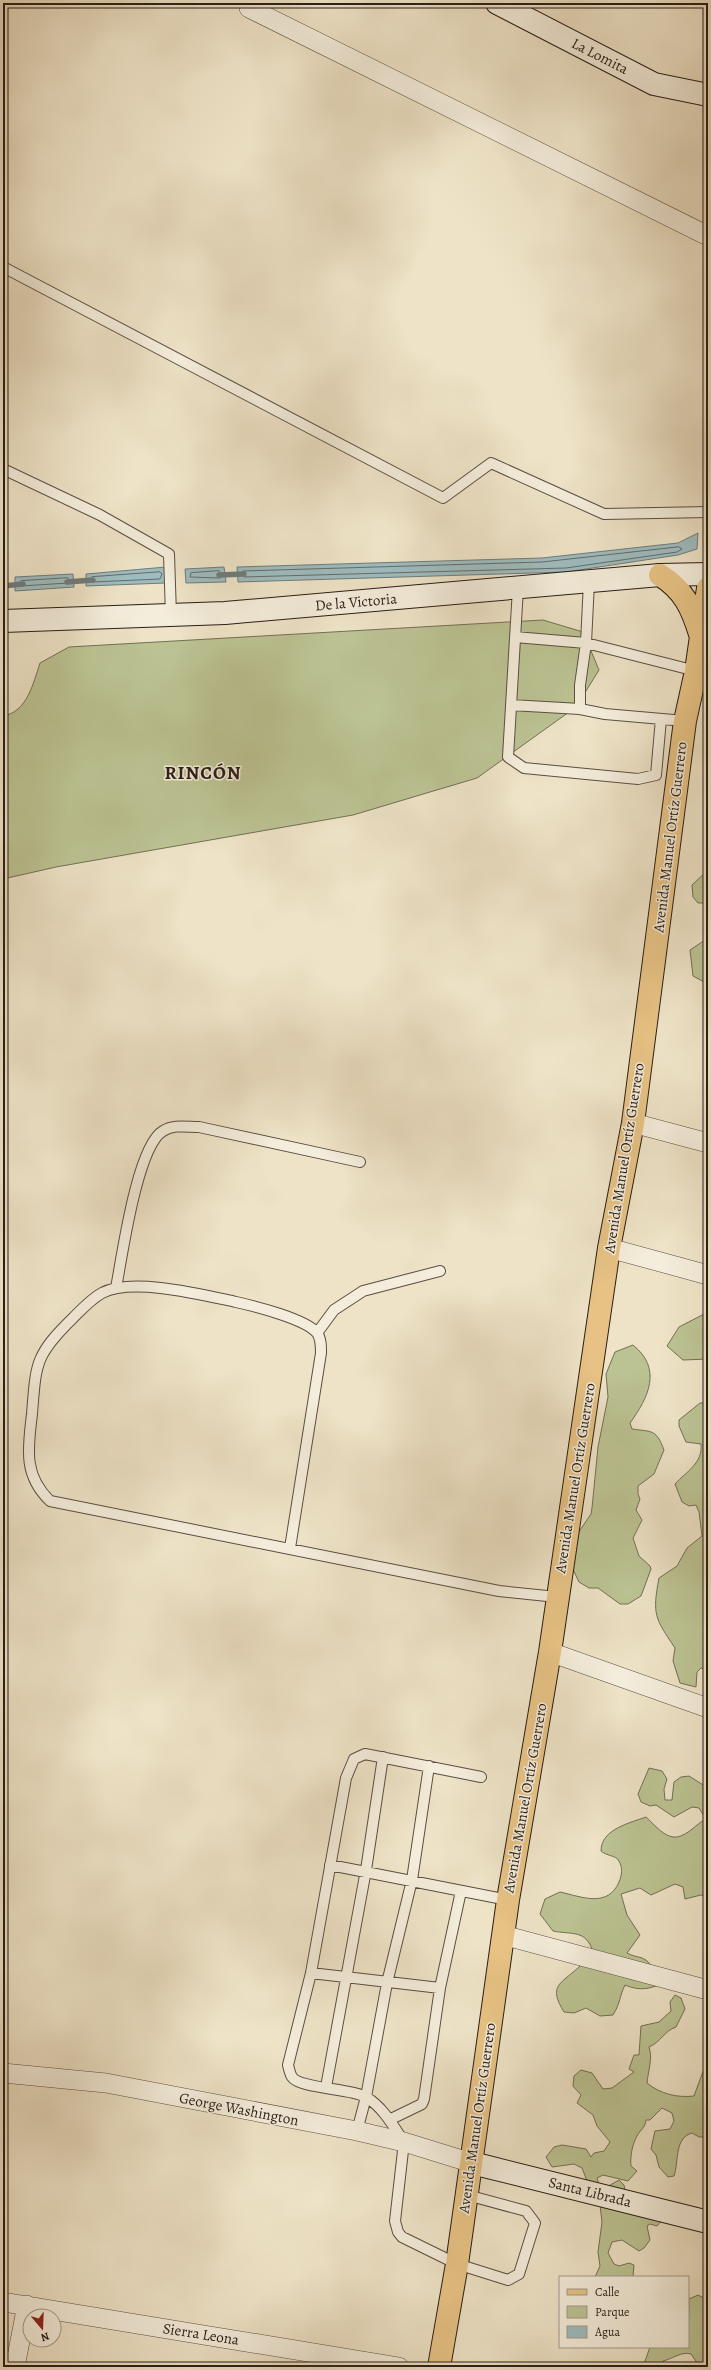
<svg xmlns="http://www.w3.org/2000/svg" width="711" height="2370" viewBox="0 0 711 2370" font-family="Alegreya,serif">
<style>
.green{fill:#bcc393;stroke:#727055}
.water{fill:#9ebcbf;stroke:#6f7c7c}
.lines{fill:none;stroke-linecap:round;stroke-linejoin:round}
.shore{stroke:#636c6b;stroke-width:1}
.stream{stroke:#6f7c7c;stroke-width:5.5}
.lane-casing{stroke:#5a4e43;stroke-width:12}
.street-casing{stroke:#5a4e43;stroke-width:20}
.secondary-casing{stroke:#281d17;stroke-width:24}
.primary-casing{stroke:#281d17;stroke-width:24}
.lane{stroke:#f4eddb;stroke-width:10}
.street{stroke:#f4eddb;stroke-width:19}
.secondary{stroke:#f4eddb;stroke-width:22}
.primary{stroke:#e7c284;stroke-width:22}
.labels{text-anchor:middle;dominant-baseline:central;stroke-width:3;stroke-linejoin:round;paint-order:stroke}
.street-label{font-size:15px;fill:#281d17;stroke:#f4eddb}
.district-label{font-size:19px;font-weight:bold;letter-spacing:1px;fill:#281d17;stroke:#f4eddb}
</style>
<rect width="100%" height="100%" fill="#eee3c7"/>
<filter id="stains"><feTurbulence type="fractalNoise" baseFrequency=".005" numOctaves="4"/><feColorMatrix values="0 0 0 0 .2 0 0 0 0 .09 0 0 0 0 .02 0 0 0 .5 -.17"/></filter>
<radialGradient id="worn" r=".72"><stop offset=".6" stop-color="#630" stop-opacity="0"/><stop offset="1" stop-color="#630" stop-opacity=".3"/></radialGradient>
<path class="green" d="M 543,620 L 583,632 L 599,670 L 576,707 L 477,778 L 353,815 L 56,867 L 3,879 L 3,716 C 27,712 33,684 40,663 L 69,647 Z
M 708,870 L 708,903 L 698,903 L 693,897 L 692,885 Z
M 708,941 L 708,984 L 693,976 L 690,950 L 702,942 Z
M 708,1312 L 708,1359 L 683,1360 L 667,1346 L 679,1327 Z
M 633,1345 C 663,1369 648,1398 630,1423 L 632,1429 C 653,1432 656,1429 664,1450 L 654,1474 L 638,1486 L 638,1494 L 640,1499 L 636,1510 L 642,1520 L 633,1538 L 639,1556 L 650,1566 L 651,1569 L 641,1596 L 628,1604 L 620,1604 L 598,1588 L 589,1588 L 579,1582 L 571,1565 L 576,1536 L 591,1514 L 592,1508 L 598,1447 L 608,1397 L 606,1374 L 615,1352 Z
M 700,1403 L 708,1403 L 708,1670 L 701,1668 L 697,1672 L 696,1687 L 680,1683 L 673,1661 L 675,1648 C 655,1618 652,1615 659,1578 L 677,1566 L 687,1548 L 702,1536 L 699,1512 L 696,1505 L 689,1506 L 682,1502 L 675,1484 C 687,1471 703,1463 701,1444 L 686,1442 L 679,1426 L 679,1420 Z
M 649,1768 L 662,1771 L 667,1779 L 664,1789 L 665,1800 L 672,1800 L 674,1782 L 681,1777 L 689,1776 L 708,1788 L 708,1897 L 701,1895 L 685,1899 L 683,1887 L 675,1884 L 651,1895 L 640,1888 L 621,1894 L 627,1915 L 640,1935 L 627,1953 C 632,1956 636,1956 642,1958 C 653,1962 655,1975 658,1985 C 647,1990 637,1990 625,1985 C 619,1997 621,2002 613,2015 L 600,2016 L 586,2008 L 574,2013 L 564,2012 C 548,1986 560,1984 578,1968 C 584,1963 587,1957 593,1952 C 586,1929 572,1935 553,1931 L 540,1914 L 545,1899 L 560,1892 C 582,1897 608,1908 619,1882 C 622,1875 623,1868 619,1861 C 616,1855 606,1856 601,1851 C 601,1829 630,1823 646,1817 C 656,1826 668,1843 683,1835 C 690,1832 696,1825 704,1820 L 704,1816 L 699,1808 L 692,1807 L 674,1817 L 656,1805 L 650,1806 L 641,1802 L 638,1794 Z
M 675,1995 L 681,1998 L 685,2009 L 676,2027 C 664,2031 661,2042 649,2047 C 653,2058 648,2071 647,2083 C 660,2094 678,2098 694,2096 L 705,2066 L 708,2070 L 708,2088 L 703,2089 L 708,2094 L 708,2137 L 699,2137 L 692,2133 C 674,2138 679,2162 674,2176 L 668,2177 L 659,2167 L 656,2155 L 651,2149 L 655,2131 L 670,2129 L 674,2121 L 672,2113 L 662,2108 L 650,2120 L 646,2120 C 645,2128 641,2129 637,2136 C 632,2145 630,2157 631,2166 L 637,2171 L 628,2181 L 603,2175 L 597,2178 L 600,2187 L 589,2186 L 582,2168 L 574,2164 L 552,2167 L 546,2157 L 554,2147 L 562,2145 L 586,2149 L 591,2157 L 594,2153 L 604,2151 L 610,2142 L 597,2126 L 593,2115 L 577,2103 L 581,2095 L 573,2086 L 574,2076 L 581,2070 L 592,2073 L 603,2089 L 612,2088 L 634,2072 L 629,2069 L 634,2055 L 639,2055 L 641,2026 L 659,2022 L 671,2011 L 670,2002 Z
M 619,2180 L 624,2185 L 625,2190 L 664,2218 L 657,2226 L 650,2224 L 647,2226 L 650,2240 L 644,2248 L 639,2251 L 622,2240 L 612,2242 L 608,2253 L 614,2264 L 619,2266 L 629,2263 L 634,2265 L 633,2277 L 595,2277 L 600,2266 L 598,2252 L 602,2222 L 600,2205 L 605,2188 Z
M 698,2295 L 706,2299 L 708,2303 L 708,2367 L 700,2367 L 691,2354 C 682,2351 672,2359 663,2361 L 663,2367 L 643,2367 L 650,2347 L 688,2347 L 689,2299 Z"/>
<path class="water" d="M 698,533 L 697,549 L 678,555 L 566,572 L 238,582 L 237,567 L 542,558 L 678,543 Z
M 166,567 L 166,583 L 86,586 L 86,574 Z
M 224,567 L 226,582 L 186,583 L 185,569 Z
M 73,574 L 74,587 L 15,591 L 15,577 Z"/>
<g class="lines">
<path class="shore" d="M 679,547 L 682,549 L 677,552 L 566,568 L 244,577 L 242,575 L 243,571 L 542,562 Z
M 219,571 L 221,576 L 220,578 L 190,577 L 191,573 Z
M 160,572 L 162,574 L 160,579 L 92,582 L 90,580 L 92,577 Z
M 68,578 L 70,581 L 68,583 L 21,586 L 19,584 L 21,581 Z"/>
<path class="stream" d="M 219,575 L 244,574
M 67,582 L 93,580
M 3,586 L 23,584"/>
<g class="lane-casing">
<path id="lane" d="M 3,267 L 443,498 L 491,463 L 604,514 L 708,512
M 3,469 L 100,515 L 169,554 L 171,615
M 589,582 L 586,643 L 580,685 L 580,709 L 605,714 L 685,721
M 518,588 L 508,757 L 524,768 L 638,779 L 656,775 L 661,719
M 515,637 L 586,643 L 696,671
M 511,705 L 580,709
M 116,1288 C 122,1257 137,1146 163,1131 C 173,1124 187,1127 199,1127 L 360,1162
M 317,1333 L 334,1310 L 363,1291 L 440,1271
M 290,1548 L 321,1353 C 321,1346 321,1338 317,1333 C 306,1319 254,1306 236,1302 C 203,1295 132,1277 102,1293 C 91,1299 82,1309 73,1318 C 35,1355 36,1363 32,1414 C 28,1448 23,1475 50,1501 L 499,1591 L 557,1597
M 330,1865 L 508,1900
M 311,1973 L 440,1988
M 326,2087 L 366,1870 L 383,1757
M 389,2120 L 422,2104 L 424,2099 L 440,1988 L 461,1891
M 357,2131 L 366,2097 L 387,1983 L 412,1880 L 429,1766
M 467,2195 L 526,2211 L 535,2223 L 519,2274 L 508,2280 L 457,2264 L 402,2237 L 398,2232 L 395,2221 L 404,2142 C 394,2127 383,2107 366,2097 C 351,2088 300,2089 292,2077 C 290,2074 289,2069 288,2065 L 311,1973 L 346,1778 L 354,1759 L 365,1754 L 481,1777"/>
</g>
<g class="street-casing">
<path id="street" d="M 251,3 L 249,8 L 708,236
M 633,1123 L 708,1143
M 609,1248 L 708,1275
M 550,1652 L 708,1708
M 503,1935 L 708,1990
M 3,2073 L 106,2083 L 357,2131 L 404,2142 L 472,2163
M 3,2302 L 399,2367
M 15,2367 L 27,2305"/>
</g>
<g class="secondary-casing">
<path id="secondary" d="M 497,3 L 654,84 L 708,95
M 3,621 L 225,613 L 660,575 L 708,574
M 472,2163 L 708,2222"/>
</g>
<g class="primary-casing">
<path id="primary" d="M 660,575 C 684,590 692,608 700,634
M 439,2367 L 457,2264 L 508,1900 L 550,1652 L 609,1248 L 633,1123 L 685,721 L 696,671 L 708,588"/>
</g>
<use href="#lane" class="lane"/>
<use href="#street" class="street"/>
<use href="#secondary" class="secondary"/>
<use href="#primary" class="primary"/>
</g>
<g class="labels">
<g class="street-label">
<text transform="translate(600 56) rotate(27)">La Lomita</text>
<text transform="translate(356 602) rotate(-5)">De la Victoria</text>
<text transform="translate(670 837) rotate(-83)">Avenida Manuel Ortíz Guerrero</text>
<text transform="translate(624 1158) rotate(-81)">Avenida Manuel Ortíz Guerrero</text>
<text transform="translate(575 1478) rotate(-81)">Avenida Manuel Ortíz Guerrero</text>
<text transform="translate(525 1798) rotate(-80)">Avenida Manuel Ortíz Guerrero</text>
<text transform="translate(239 2109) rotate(11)">George Washington</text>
<text transform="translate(477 2118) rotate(-82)">Avenida Manuel Ortíz Guerrero</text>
<text transform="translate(590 2192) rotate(14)">Santa Librada</text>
<text transform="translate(201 2334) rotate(9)">Sierra Leona</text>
</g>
<g class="district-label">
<text x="203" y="773">RINCÓN</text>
</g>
</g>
<rect width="711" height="2370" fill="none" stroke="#eee3c7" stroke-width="16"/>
<rect x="4" y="4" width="703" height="2362" fill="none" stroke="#281d17" stroke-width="2"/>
<rect x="8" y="8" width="695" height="2354" fill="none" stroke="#281d17"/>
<rect x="559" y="2276" width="130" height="72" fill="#f4eddb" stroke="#a29a8d"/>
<rect x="567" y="2289" width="20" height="6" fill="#e7c284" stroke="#a29a8d"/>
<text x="595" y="2296" font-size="12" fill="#281d17">Calle</text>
<rect x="567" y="2306" width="20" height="12" fill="#bcc393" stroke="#a29a8d"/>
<text x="595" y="2316" font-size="12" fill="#281d17">Parque</text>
<rect x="567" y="2326" width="20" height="12" fill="#9ebcbf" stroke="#a29a8d"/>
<text x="595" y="2336" font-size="12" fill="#281d17">Agua</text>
<g transform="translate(42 2328) rotate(161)"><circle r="19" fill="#f4eddb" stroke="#a29a8d"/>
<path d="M0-3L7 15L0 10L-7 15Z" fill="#8f2418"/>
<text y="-6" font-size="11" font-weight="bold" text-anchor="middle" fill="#281d17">N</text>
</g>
<rect width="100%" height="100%" filter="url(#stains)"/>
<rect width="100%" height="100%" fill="url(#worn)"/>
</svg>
